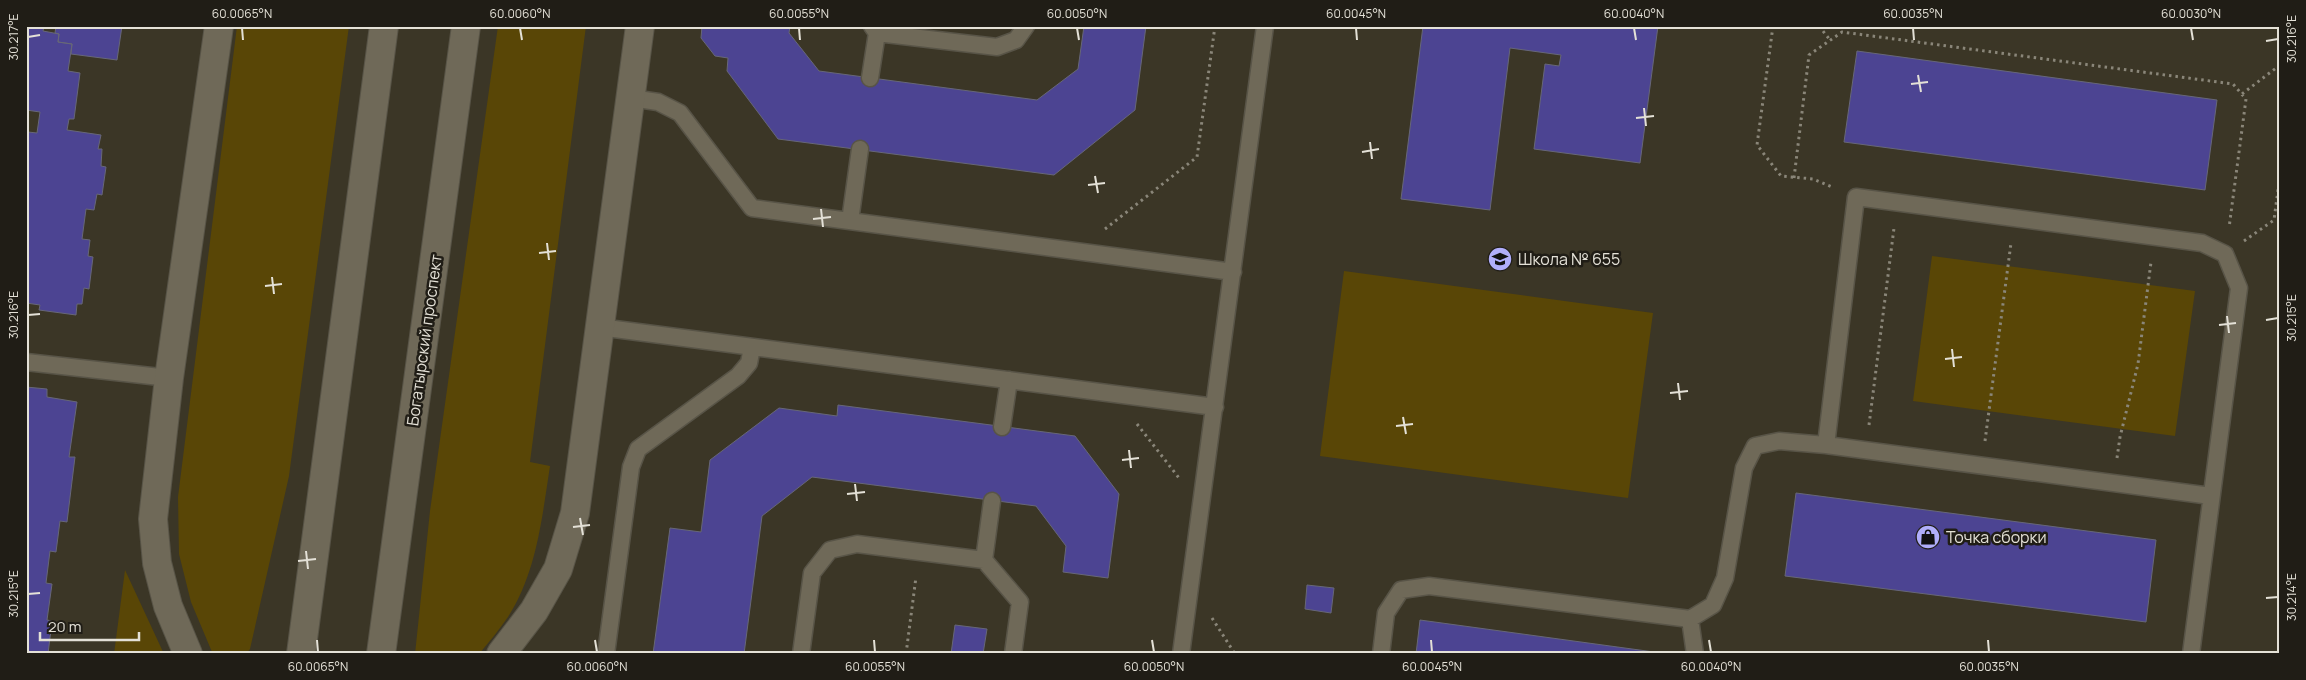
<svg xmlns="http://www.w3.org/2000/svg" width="2306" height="680" viewBox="0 0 2306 680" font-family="Manrope,sans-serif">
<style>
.green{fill:#594606}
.building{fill:#4c4492;stroke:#676778}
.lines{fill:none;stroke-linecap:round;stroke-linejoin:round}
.service-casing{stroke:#585447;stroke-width:19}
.minor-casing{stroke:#585447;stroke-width:30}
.secondary-casing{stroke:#585447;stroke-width:30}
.path{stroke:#8a8679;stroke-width:3;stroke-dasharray:2.5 4;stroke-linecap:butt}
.service{stroke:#6f6958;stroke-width:16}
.minor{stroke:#6f6958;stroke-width:28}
.secondary{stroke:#6f6958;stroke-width:28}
.ticks{fill:none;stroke:#e4e1d7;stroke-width:2}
.labels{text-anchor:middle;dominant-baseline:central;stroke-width:5;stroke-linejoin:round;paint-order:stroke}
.poi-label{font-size:16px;fill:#e4e1d7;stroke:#201d16;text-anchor:start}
.street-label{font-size:16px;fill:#e4e1d7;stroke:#201d16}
.neatline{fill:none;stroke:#e4e1d7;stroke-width:2}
.ticks-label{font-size:12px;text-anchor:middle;fill:#e4e1d7}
</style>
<rect width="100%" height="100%" fill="#3b3626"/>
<path class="green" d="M 237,26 L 349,26 L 289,476 L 250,649 L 246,654 L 215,654 L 212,652 L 191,602 L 179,554 L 178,497 Z
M 498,26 L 586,26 L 530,462 L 550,466 C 542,517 537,572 508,617 C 499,630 489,642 479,654 L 415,654 L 430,511 Z
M 1932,256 L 2195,291 L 2175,436 L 1913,401 Z
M 1344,271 L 1653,313 L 1628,498 L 1320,456 Z
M 125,570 L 164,654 L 114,654 Z"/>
<path class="building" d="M 26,26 L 44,26 L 43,31 L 59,34 L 58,42 L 72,44 L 68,71 L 80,73 L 74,119 L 69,119 L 67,130 L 101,135 L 98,149 L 102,149 L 101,166 L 106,167 L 102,195 L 97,194 L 94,210 L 86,209 L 82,239 L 90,240 L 88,256 L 93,257 L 89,289 L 84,288 L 82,304 L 77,304 L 76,315 L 39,310 L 40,305 L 26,303 L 26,146 L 28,132 L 37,133 L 40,112 L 26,110 Z
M 56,26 L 122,26 L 117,60 L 71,54 L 72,44 L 58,42 L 59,34 L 55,33 Z
M 702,26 L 790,26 L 789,33 L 819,71 L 1037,100 L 1078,69 L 1084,26 L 1146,26 L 1135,110 L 1054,175 L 778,139 L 727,71 L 728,58 L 715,56 L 701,38 Z
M 1423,26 L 1658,26 L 1640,163 L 1534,149 L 1545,64 L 1559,66 L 1561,55 L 1510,48 L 1490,210 L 1401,199 Z
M 1857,51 L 2217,100 L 2205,190 L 1844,142 Z
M 26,387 L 47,389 L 47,397 L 77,402 L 69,457 L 75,457 L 67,522 L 60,521 L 56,552 L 50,551 L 46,583 L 52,584 L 47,620 L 52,621 L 48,654 L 26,654 Z
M 838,405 L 1075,436 L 1119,494 L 1108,578 L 1063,572 L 1066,546 L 1036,506 L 812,477 L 762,516 L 744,654 L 653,654 L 670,528 L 701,532 L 710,460 L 779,408 L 837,416 Z
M 1796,493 L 2156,540 L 2146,622 L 1785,576 Z
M 1307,585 L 1334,588 L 1331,613 L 1305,609 Z
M 1420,620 L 1654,652 L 1654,654 L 1416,654 Z
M 955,625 L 987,629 L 983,654 L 951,654 Z"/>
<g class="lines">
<g class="service-casing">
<path id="service" d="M 872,26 L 877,33 L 997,47 L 1016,40 L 1026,26
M 870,78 L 877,33
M 631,98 L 658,102 L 680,113 L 752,208 L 1233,272
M 850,221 L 860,149
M 599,327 L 1215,407
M 26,362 L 169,378
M 1002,427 L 1009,380
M 1826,445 L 1856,197 L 2202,243 L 2225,254 L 2239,288 L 2191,654
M 984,560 L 992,501
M 1690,619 L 1695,654
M 606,654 L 631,467 L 638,449 L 738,376 L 749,363 L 752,347
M 801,654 L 812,573 L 830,550 L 857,544 L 984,560 L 1020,602 L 1013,654
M 1181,654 L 1265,26
M 1381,654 L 1386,613 L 1401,590 L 1429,586 L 1690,619 L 1713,605 L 1725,578 L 1744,468 L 1755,446 L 1779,441 L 1826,445 L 2211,496"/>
</g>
<g class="minor-casing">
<path id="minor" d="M 188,654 L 168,606 L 157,563 L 153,519 L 169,378 L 219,26
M 501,654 L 534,611 L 558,569 L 575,513 L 640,26"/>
</g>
<g class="secondary-casing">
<path id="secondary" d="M 301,654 L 384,26
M 381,654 L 466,26"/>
</g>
<path class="path" d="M 1773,26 L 1757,145 L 1781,176 L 1813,179 L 1832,187
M 1819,26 L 1830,40
M 2242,94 L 2280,65
M 1794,178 L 1809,55 L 1842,32 L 2233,84 L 2246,99 L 2229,228
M 1105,229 L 1197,157 L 1215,26
M 2244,241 L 2274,220 L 2280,175
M 1137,424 L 1179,478
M 1869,425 L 1894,228
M 1985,441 L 2011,243
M 2117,458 L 2120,437 L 2138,364 L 2151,262
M 1212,618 L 1235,654
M 906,654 L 916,577"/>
<use href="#service" class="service"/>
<use href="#minor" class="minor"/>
<use href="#secondary" class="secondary"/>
</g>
<path class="ticks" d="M 242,28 L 243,40M 520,28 L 522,40M 799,28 L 800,40M 1077,28 L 1079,40M 1356,28 L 1357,40M 1634,28 L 1636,40M 1913,28 L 1914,40M 2191,28 L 2193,40M 28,37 L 40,35M 2266,41 L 2278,39M 1918,75 L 1921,92M 1911,84 L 1928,82M 1644,108 L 1646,126M 1636,118 L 1654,116M 1370,142 L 1372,159M 1362,152 L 1379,149M 1095,176 L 1098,193M 1088,185 L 1105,183M 821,209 L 823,227M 813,219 L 831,217M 547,243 L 549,260M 539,253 L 556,251M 272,277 L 274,294M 265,286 L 282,284M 28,315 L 40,314M 2227,316 L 2229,333M 2266,320 L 2278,318M 2219,325 L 2236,323M 1952,349 L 1954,367M 1945,359 L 1962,357M 1678,383 L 1680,400M 1670,393 L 1688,391M 1403,417 L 1406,434M 1396,426 L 1413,424M 1129,450 L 1131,468M 1122,460 L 1139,458M 855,484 L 857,501M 847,494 L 865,492M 580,518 L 583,535M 573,527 L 590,525M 306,551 L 308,569M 298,561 L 316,559M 28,594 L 40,593M 2266,598 L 2278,597M 317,640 L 318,652M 595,640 L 597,652M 874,640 L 875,652M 1152,640 L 1154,652M 1431,640 L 1432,652M 1709,640 L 1711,652M 1988,640 L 1989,652"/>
<defs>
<g id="school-disc" transform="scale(1.25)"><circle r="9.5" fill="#b0aefa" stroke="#201d16"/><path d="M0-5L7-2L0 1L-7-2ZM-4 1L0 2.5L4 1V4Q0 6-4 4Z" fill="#111"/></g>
<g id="shop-disc" transform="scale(1.25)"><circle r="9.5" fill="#b0aefa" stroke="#201d16"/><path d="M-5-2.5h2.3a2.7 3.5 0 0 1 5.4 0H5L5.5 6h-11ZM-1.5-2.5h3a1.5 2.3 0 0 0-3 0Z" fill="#111"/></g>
</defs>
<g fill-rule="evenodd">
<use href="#school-disc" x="1500" y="259"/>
<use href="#shop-disc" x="1928" y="537"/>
</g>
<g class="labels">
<g class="poi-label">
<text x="1518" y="259">Школа № 655</text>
<text x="1946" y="537">Точка сборки</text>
</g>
<g class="street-label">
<text transform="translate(424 340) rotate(-82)">Богатырский проспект</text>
</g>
</g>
<rect width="2306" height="680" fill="none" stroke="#201d16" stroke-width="55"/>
<path d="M40 632v8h99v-8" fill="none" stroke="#e4e1d7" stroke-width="2.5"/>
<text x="48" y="632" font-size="15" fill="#e4e1d7" stroke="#201d16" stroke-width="4" paint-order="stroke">20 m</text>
<rect x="28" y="28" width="2250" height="624" class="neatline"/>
<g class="ticks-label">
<text x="242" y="18">60.0065°N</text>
<text x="520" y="18">60.0060°N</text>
<text x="799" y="18">60.0055°N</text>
<text x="1077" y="18">60.0050°N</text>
<text x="1356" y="18">60.0045°N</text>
<text x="1634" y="18">60.0040°N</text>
<text x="1913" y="18">60.0035°N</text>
<text x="2191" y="18">60.0030°N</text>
<text transform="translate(14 37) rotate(-90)" y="4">30.217°E</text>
<text transform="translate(2292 39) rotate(-90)" y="4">30.216°E</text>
<text transform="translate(14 315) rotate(-90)" y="4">30.216°E</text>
<text transform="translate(2292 318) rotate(-90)" y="4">30.215°E</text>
<text transform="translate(14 594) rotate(-90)" y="4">30.215°E</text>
<text transform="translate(2292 597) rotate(-90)" y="4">30.214°E</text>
<text x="318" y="671">60.0065°N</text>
<text x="597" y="671">60.0060°N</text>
<text x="875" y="671">60.0055°N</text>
<text x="1154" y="671">60.0050°N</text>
<text x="1432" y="671">60.0045°N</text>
<text x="1711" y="671">60.0040°N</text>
<text x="1989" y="671">60.0035°N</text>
</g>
</svg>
